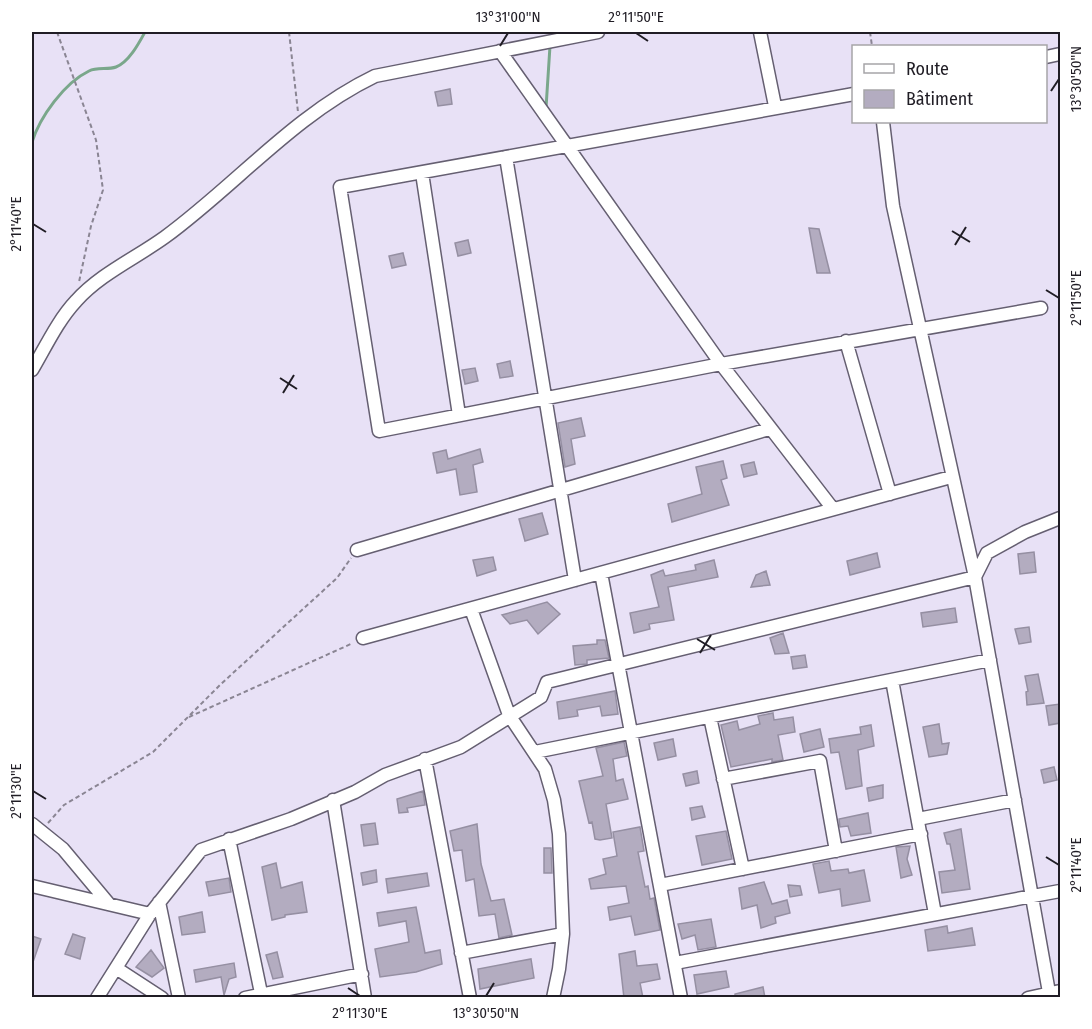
<svg xmlns="http://www.w3.org/2000/svg" width="1092" height="1029" viewBox="0 0 1092 1029" font-family="'Fira Sans Condensed',sans-serif">
<style>
.lines{fill:none;stroke-linecap:round;stroke-linejoin:round}
.stream{stroke:#7aa78b;stroke-width:3}
.building{fill:#b3acc0;stroke:#958fa2;stroke-width:1.5}
.street-casing{stroke:#655f71;stroke-width:15}
.path{stroke:#8a8593;stroke-width:2;stroke-dasharray:4.5 3;stroke-linecap:butt}
.street{stroke:#fff;stroke-width:12}
.ticks{fill:none;stroke:#201d25;stroke-width:2}
.neatline{fill:none;stroke:#201d25;stroke-width:2}
.ticks-label{font-size:15px;text-anchor:middle;fill:#201d25}
</style>
<rect width="100%" height="100%" fill="#e8e1f6"/>
<g class="lines">
<path class="stream" d="M 546,108 L 550,46
M 32,142 C 40,117 64,83 89,71 C 97,67 108,70 116,67 C 129,62 139,43 145,32"/>
</g>
<path class="building" d="M 450,89 L 452,104 L 438,106 L 435,92 Z
M 809,228 L 819,229 L 830,273 L 817,273 Z
M 468,240 L 471,253 L 458,256 L 455,243 Z
M 403,253 L 406,265 L 392,268 L 389,256 Z
M 510,361 L 513,376 L 500,378 L 497,364 Z
M 475,368 L 478,381 L 465,384 L 462,370 Z
M 581,418 L 585,436 L 571,439 L 575,464 L 565,467 L 558,423 Z
M 480,449 L 483,462 L 473,465 L 477,492 L 460,495 L 456,469 L 437,473 L 433,453 L 446,450 L 448,459 Z
M 723,461 L 727,478 L 721,480 L 729,505 L 672,522 L 668,504 L 702,494 L 696,467 Z
M 754,462 L 757,474 L 744,477 L 741,465 Z
M 542,513 L 548,534 L 525,541 L 519,519 Z
M 1034,552 L 1036,572 L 1020,574 L 1018,554 Z
M 877,553 L 880,567 L 850,575 L 847,561 Z
M 493,557 L 496,570 L 477,576 L 473,560 Z
M 714,560 L 718,577 L 668,587 L 674,620 L 649,624 L 650,629 L 634,633 L 630,613 L 659,607 L 651,575 L 663,570 L 665,576 L 696,570 L 695,565 Z
M 766,571 L 770,585 L 751,587 L 756,575 Z
M 547,602 L 560,614 L 538,634 L 527,620 L 510,624 L 502,615 Z
M 955,608 L 957,622 L 923,627 L 921,613 Z
M 1029,627 L 1031,642 L 1019,644 L 1015,629 Z
M 783,633 L 789,653 L 775,654 L 770,638 Z
M 597,640 L 605,640 L 609,658 L 587,660 L 587,664 L 575,665 L 573,646 L 597,644 Z
M 805,655 L 807,667 L 793,669 L 791,657 Z
M 1038,674 L 1044,703 L 1027,705 L 1026,692 L 1028,691 L 1025,676 Z
M 615,691 L 618,714 L 602,716 L 600,706 L 577,710 L 578,716 L 559,719 L 557,702 Z
M 1060,704 L 1060,723 L 1049,725 L 1046,706 Z
M 773,713 L 774,720 L 793,717 L 795,732 L 778,735 L 783,760 L 772,762 L 772,759 L 731,767 L 721,725 L 737,721 L 739,730 L 760,724 L 758,716 Z
M 939,724 L 942,744 L 949,743 L 947,754 L 929,757 L 923,727 Z
M 871,725 L 874,746 L 858,750 L 862,786 L 846,789 L 839,752 L 831,753 L 829,739 L 861,734 L 860,727 Z
M 820,729 L 824,747 L 804,752 L 800,734 Z
M 673,739 L 676,756 L 658,760 L 654,743 Z
M 624,742 L 627,756 L 613,759 L 616,781 L 623,779 L 628,799 L 606,804 L 612,838 L 600,840 L 595,839 L 592,822 L 589,823 L 579,781 L 603,776 L 596,748 Z
M 1054,767 L 1057,780 L 1044,783 L 1041,770 Z
M 697,771 L 699,783 L 686,786 L 683,774 Z
M 883,785 L 883,798 L 869,801 L 867,788 Z
M 423,791 L 425,805 L 407,808 L 408,812 L 399,813 L 397,799 Z
M 702,806 L 705,817 L 692,820 L 690,808 Z
M 868,813 L 871,833 L 851,836 L 848,826 L 840,827 L 839,819 Z
M 375,823 L 378,844 L 364,846 L 361,825 Z
M 477,824 L 481,864 L 491,901 L 504,899 L 512,935 L 499,938 L 495,914 L 479,916 L 474,879 L 466,881 L 462,850 L 454,851 L 450,831 Z
M 640,827 L 644,851 L 638,852 L 645,887 L 648,886 L 650,899 L 654,898 L 660,930 L 635,935 L 631,916 L 610,920 L 608,907 L 629,903 L 626,886 L 591,889 L 589,879 L 606,874 L 603,859 L 617,856 L 613,832 Z
M 961,829 L 970,889 L 942,893 L 939,872 L 955,870 L 950,844 L 947,844 L 944,833 Z
M 726,831 L 732,859 L 702,865 L 696,836 Z
M 910,846 L 907,859 L 912,875 L 901,878 L 896,847 Z
M 544,848 L 551,848 L 552,873 L 544,873 Z
M 829,861 L 831,871 L 848,869 L 849,873 L 864,870 L 870,901 L 842,906 L 840,889 L 819,893 L 813,864 Z
M 276,863 L 281,888 L 302,882 L 307,912 L 285,915 L 285,917 L 272,920 L 262,867 Z
M 376,870 L 377,882 L 363,885 L 361,873 Z
M 427,873 L 429,886 L 388,893 L 386,879 Z
M 229,878 L 231,892 L 209,896 L 206,882 Z
M 764,882 L 772,904 L 787,900 L 790,913 L 775,917 L 776,923 L 761,928 L 757,905 L 742,909 L 739,888 Z
M 788,885 L 800,886 L 802,895 L 790,897 Z
M 416,907 L 425,953 L 440,950 L 442,964 L 416,972 L 380,977 L 375,949 L 409,942 L 406,921 L 379,926 L 377,913 Z
M 202,912 L 205,932 L 182,935 L 179,917 Z
M 711,919 L 716,947 L 698,950 L 695,935 L 682,939 L 678,924 Z
M 947,926 L 948,933 L 972,928 L 975,945 L 928,951 L 925,930 Z
M 73,934 L 85,938 L 80,959 L 65,954 Z
M 32,936 L 41,939 L 33,962 L 32,962 Z
M 151,950 L 164,968 L 152,977 L 136,967 Z
M 635,951 L 637,966 L 657,964 L 660,979 L 640,983 L 643,998 L 624,998 L 619,954 Z
M 277,952 L 283,977 L 273,979 L 266,955 Z
M 531,959 L 534,978 L 480,989 L 478,969 Z
M 234,963 L 236,977 L 229,979 L 224,995 L 221,977 L 196,982 L 194,970 Z
M 726,971 L 729,987 L 697,994 L 694,975 Z
M 763,987 L 765,998 L 735,998 L 735,994 Z"/>
<g class="lines">
<g class="street-casing">
<path id="street" d="M 760,32 L 775,106
M 500,51 L 721,364 L 833,509
M 1046,57 L 1060,54
M 854,94 L 340,187 L 379,431 L 721,364 L 1041,308
M 883,122 L 893,206 L 975,577 L 1050,998
M 506,157 L 575,580
M 422,173 L 459,415
M 846,341 L 890,494
M 32,370 C 45,348 58,320 76,301 C 100,274 136,258 165,237 C 236,185 294,115 375,76 L 598,32
M 357,550 L 769,429
M 601,573 L 681,998
M 471,609 L 509,715 L 545,769 L 554,800 L 559,834 L 563,934 L 559,969 L 553,998
M 363,638 L 951,477
M 892,680 L 935,914
M 710,717 L 743,869
M 535,752 L 990,660
M 425,759 L 470,998
M 723,779 L 820,761 L 836,851
M 333,800 L 365,998
M 918,819 L 1015,800
M 32,824 L 63,849 L 109,904
M 229,839 L 262,998
M 660,885 L 921,834
M 32,886 L 150,914
M 159,902 L 179,998
M 461,953 L 563,934
M 675,963 L 1060,891
M 116,968 L 162,998
M 97,998 L 150,914 L 201,850 L 291,819 L 355,792 L 385,775 L 461,747 L 541,697 L 547,682 L 975,577 L 987,553 L 1025,532 L 1060,518
M 245,998 L 362,974
M 1028,998 L 1060,991"/>
</g>
<path class="path" d="M 57,32 L 96,140 L 103,190 L 91,226 L 79,282
M 289,32 L 298,112
M 870,32 L 872,46
M 189,717 L 353,643
M 48,823 L 64,805 L 153,752 L 221,684 L 337,578 L 351,558"/>
<use href="#street" class="street"/>
</g>
<path class="ticks" d="M 636,33 L 648,41M 500,46 L 508,33M 1051,91 L 1059,79M 33,224 L 46,232M 952,231 L 970,242M 955,245 L 966,227M 1046,290 L 1059,298M 280,378 L 297,389M 283,393 L 294,375M 697,639 L 715,650M 700,653 L 711,635M 33,791 L 46,799M 1046,857 L 1059,865M 348,988 L 360,996M 486,996 L 494,983"/>
<rect width="1092" height="1029" fill="none" stroke="#ffffff" stroke-width="66"/>
<rect x="852" y="45" width="195" height="78" fill="#ffffff" stroke="#a6a5a8" stroke-width="1.5"/>
<rect x="864" y="64" width="30" height="9" fill="#ffffff" stroke="#a6a5a8" stroke-width="1.5"/>
<text x="906" y="75" font-size="18" fill="#201d25">Route</text>
<rect x="864" y="90" width="30" height="18" fill="#b3acc0" stroke="#a6a5a8" stroke-width="1.5"/>
<text x="906" y="105" font-size="18" fill="#201d25">Bâtiment</text>
<rect x="33" y="33" width="1026" height="963" class="neatline"/>
<g class="ticks-label">
<text x="508" y="22">13°31'00"N</text>
<text x="636" y="22">2°11'50"E</text>
<text transform="translate(1076 79) rotate(-90)" y="5">13°30'50"N</text>
<text transform="translate(16 224) rotate(-90)" y="5">2°11'40"E</text>
<text transform="translate(1076 298) rotate(-90)" y="5">2°11'50"E</text>
<text transform="translate(16 791) rotate(-90)" y="5">2°11'30"E</text>
<text transform="translate(1076 865) rotate(-90)" y="5">2°11'40"E</text>
<text x="360" y="1018">2°11'30"E</text>
<text x="486" y="1018">13°30'50"N</text>
</g>
</svg>
